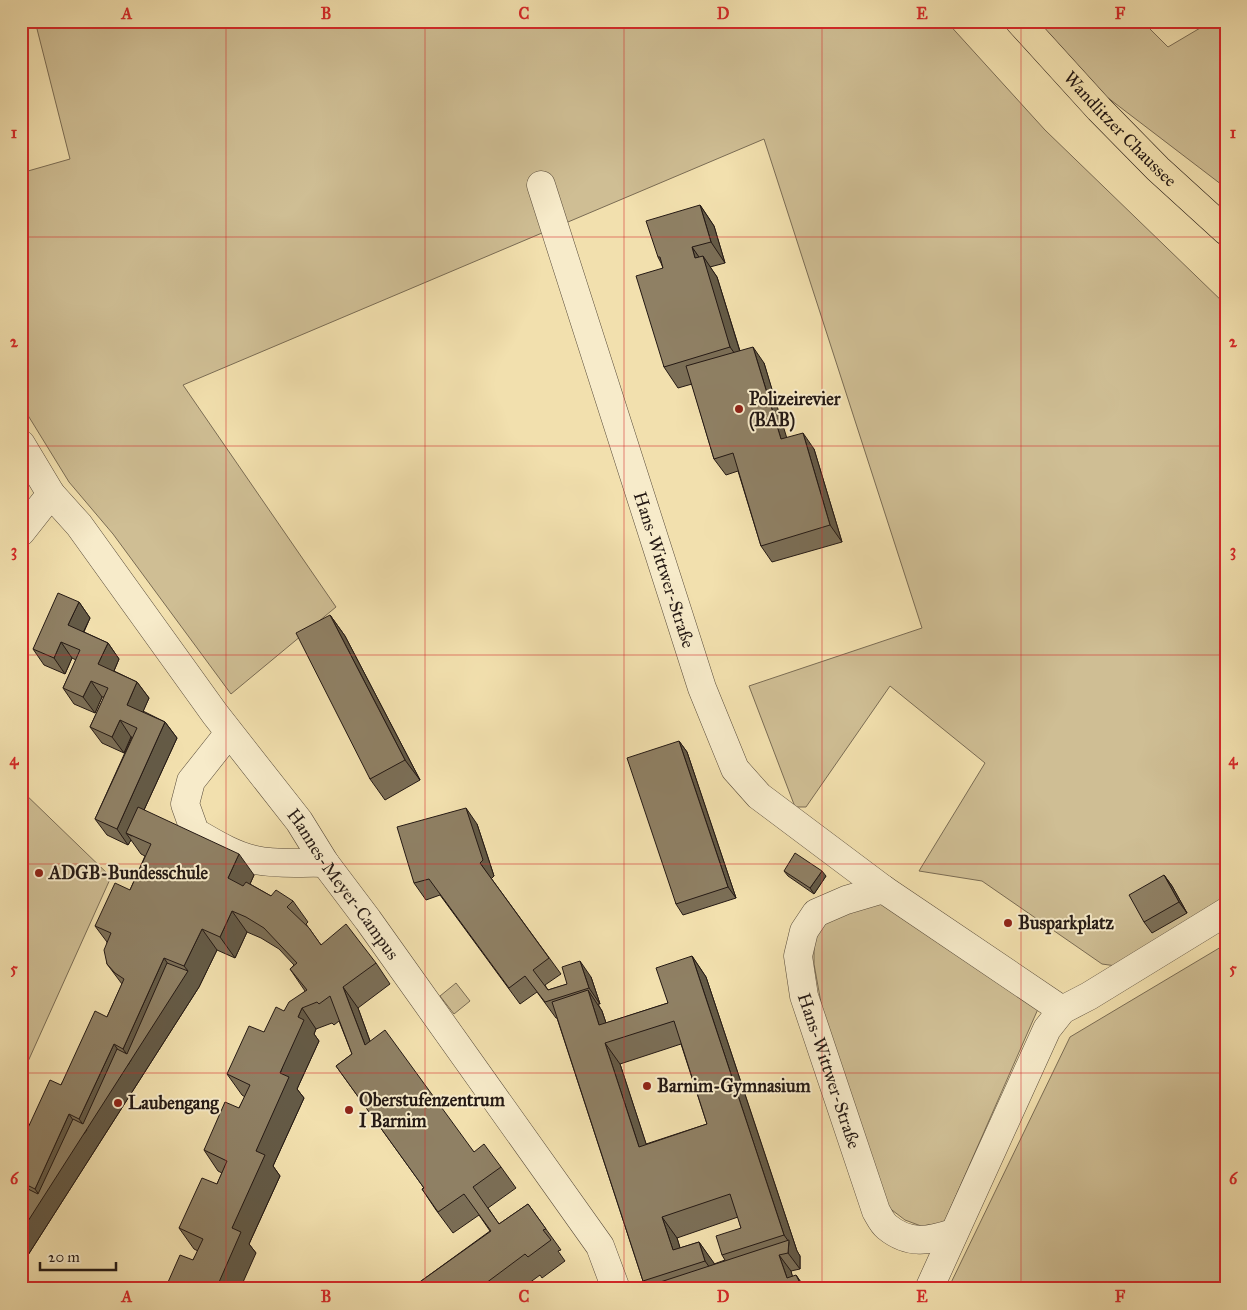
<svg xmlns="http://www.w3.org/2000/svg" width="1247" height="1310" viewBox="0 0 1247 1310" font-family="'IM FELL Great Primer',serif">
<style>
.green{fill:#cfbe94;stroke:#7a6c54}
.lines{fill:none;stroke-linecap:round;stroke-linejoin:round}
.minor-casing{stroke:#584b3a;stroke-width:29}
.major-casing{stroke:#241914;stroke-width:29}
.minor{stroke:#f7ebca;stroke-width:28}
.major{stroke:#f2e0ae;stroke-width:28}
.wall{fill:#7b6e56;stroke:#241914;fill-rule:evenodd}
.shaded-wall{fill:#645a46;stroke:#241914}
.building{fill:#8f8064;stroke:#241914;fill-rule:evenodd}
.grid{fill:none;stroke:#d62828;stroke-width:1;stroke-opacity:0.55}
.poi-dot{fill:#8f2418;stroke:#f7ebca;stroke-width:2}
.labels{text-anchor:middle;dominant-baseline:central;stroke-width:4;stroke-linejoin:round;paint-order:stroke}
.street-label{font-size:18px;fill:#241914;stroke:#f7ebca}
.poi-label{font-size:18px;font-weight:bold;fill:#241914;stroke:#f7ebca;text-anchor:start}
.neatline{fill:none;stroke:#d62828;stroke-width:2}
.grid-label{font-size:16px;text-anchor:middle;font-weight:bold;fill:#d62828}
</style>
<rect width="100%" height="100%" fill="#f2e0ae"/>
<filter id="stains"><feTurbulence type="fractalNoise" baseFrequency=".004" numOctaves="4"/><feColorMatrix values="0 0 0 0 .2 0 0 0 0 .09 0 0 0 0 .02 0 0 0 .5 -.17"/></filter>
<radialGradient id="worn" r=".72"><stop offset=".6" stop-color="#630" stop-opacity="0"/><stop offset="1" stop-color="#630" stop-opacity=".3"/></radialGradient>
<path class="green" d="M 35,21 L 946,21 L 1045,130 L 1226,305 L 1226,897 L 1116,966 L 1102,964 L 982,881 L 919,871 L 985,763 L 890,686 L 806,807 L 795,807 L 749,686 L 922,628 L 764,139 L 183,385 L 336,607 L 231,694 L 113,534 L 69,482 L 21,404 L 21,173 L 70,159 Z
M 1037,21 L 1142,21 L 1168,47 L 1212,21 L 1226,21 L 1226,188 L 1099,91 Z
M 21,790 L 111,877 L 21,1077 Z
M 880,899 L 1038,1009 L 944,1223 L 921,1226 L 905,1220 L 888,1207 L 825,1025 L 814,964 L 814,933 L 833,914 Z
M 1226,944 L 1226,1289 L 948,1289 L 1070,1037 Z
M 456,983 L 470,1001 L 454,1014 L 440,996 Z"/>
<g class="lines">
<g class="minor-casing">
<g id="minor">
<path id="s1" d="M 541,185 L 702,688 L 735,769 L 759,796 L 883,889 L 1062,1010"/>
<path id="s2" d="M 21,444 L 51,494 L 79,525 L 215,714 L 299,821 L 325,863 L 368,920 L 600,1246 L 616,1289"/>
<path d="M 21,532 L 51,494"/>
<path d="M 229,733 L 191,781 L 185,804 L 195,832 C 214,843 233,855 255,860 C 277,865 303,862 325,863"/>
<path id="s3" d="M 883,889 L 846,900 L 816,913 L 804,931 L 798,956 L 804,996 L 876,1211 C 879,1216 882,1223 887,1227 C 909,1245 929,1241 953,1233"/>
<path d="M 929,1289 L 1047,1029 L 1062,1010 L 1089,996 L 1226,912"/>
</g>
</g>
<g class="major-casing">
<g id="major">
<path id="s4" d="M 1019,21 L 1099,109 L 1158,169 L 1226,231"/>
</g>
</g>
<use href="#minor" class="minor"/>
<use href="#major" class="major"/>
</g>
<path class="wall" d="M 21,127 L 27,149 L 21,150 Z
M 700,205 L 714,226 L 725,263 L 710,267 L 717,277 L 740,351 L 764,363 L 786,438 L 814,449 L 842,542 L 772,562 L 761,546 L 738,471 L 726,475 L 714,459 L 692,384 L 678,388 L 664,367 L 663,268 L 661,263 L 658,257 Z
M 79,602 L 90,618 L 84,632 L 108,643 L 119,659 L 114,671 L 137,682 L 149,698 L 143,711 L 165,722 L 177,738 L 144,810 L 254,875 L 250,884 L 271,896 L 293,901 L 308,922 L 306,924 L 321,945 L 376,963 L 390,984 L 358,1008 L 370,1041 L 474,1152 L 501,1167 L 516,1188 L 488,1208 L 499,1224 L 528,1204 L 561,1250 L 558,1251 L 565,1261 L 542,1278 L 540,1275 L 521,1289 L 410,1289 L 490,1231 L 479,1215 L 453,1233 L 436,1210 L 422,1189 L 424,1188 L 336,1066 L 352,1054 L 339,1021 L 334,1025 L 332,1023 L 316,1029 L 314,1034 L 319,1041 L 297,1089 L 304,1098 L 273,1166 L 280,1176 L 249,1244 L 256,1253 L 193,1260 L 198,1251 L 194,1249 L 179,1228 L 217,1184 L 222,1173 L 218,1171 L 204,1150 L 239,1108 L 245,1097 L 242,1095 L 227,1074 L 264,1032 L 284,1011 L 305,991 L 290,969 L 294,965 L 279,949 L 261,938 L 247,932 L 235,958 L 217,950 L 199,987 L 21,1266 L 21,1143 L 107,1017 L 122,984 L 107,964 L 107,942 L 95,926 L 130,890 L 145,856 L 141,854 L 131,840 L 128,845 L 107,835 L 95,819 L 132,737 L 131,737 L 124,753 L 102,743 L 90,727 L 104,697 L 102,697 L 95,713 L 74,704 L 63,688 L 76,660 L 72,658 L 65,674 L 44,665 L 33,649 Z
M 330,615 L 345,636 L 420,780 L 385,800 L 370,779 Z
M 679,741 L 687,752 L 736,898 L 683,915 L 676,904 Z
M 477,824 L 494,876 L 491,878 L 561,974 L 545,985 L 548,990 L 591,977 L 600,1004 L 598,1004 L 602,1011 L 606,1023 L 668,1003 L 692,956 L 706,977 L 797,1251 L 800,1256 L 800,1269 L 791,1271 L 792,1276 L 806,1289 L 646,1286 L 643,1281 L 557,1018 L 556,1018 L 537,992 L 520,1004 L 440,895 L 426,900 L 414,883 ZM 681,1044 L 707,1124 L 646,1144 L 620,1064 ZM 738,1217 L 741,1228 L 722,1255 L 725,1260 L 714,1264 L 699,1242 L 680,1248 L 677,1238 Z
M 784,871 L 826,876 L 814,894 L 788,876 Z
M 1164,875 L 1172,886 L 1187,913 L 1152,933 L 1144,922 Z"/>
<path class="shaded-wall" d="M 21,127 L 27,149 L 21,141 Z
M 700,205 L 714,226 L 725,263 L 711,242 Z
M 692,247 L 706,267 L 703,256 L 717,277 L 745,368 L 730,347 L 695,258 Z
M 753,347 L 764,363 L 792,455 L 781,439 Z
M 803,433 L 814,449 L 842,542 L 830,525 Z
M 79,602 L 90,618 L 79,641 L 68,625 Z
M 330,615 L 345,636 L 420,780 L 405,760 Z
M 61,642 L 72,658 L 65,674 L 54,658 Z
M 108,643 L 119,659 L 110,680 L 98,664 Z
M 91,681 L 102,697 L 95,713 L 83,697 Z
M 137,682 L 149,698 L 139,721 L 127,705 Z
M 120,720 L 131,737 L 124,753 L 112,737 Z
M 165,722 L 177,738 L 132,836 L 126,833 L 131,840 L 128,845 L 117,829 Z
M 679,741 L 687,752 L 736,898 L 728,887 Z
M 466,808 L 477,824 L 494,876 L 491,879 L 480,863 Z
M 239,854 L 254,875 L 243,899 L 228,878 Z
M 822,871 L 826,876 L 814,894 L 810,888 Z
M 1164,875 L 1172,886 L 1187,913 L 1179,902 Z
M 232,911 L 247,932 L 235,958 L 220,937 Z
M 202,929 L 217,950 L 199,987 L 21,1266 L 21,1186 L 23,1183 L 37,1204 L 42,1199 L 35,1189 L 69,1114 L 83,1135 L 87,1130 L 79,1119 L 114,1044 L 128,1065 L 131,1060 L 123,1049 L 164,958 L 178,979 L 188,971 L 184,966 Z
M 692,956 L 706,977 L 797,1251 L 800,1256 L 800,1269 L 788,1253 L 789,1242 L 784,1235 Z
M 580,961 L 591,977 L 600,1004 L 589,988 Z
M 343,987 L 358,1008 L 379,1066 L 365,1045 Z
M 588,990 L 602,1011 L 612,1041 L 599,1025 Z
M 302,1008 L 316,1029 L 314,1034 L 319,1041 L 297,1089 L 304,1098 L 273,1166 L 280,1176 L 249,1244 L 256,1253 L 240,1289 L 216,1289 L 232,1228 L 256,1151 L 298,1017 Z
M 605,1043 L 620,1064 L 654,1168 L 639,1147 Z
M 662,1217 L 677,1238 L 686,1267 L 673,1250 Z
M 699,1242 L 714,1263 L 720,1282 L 705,1261 Z
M 779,1255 L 791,1271 L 796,1289 L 787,1278 Z
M 796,1275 L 806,1289 L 803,1289 Z"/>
<path class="building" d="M 700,205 L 711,242 L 692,247 L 695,258 L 703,256 L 730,347 L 664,367 L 636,276 L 663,268 L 660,257 L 658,257 L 646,221 Z
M 753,347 L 781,439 L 803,433 L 830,525 L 761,546 L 733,453 L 714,459 L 686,366 Z
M 58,593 L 79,602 L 68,625 L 108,643 L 98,664 L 137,682 L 127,705 L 165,722 L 117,829 L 95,819 L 137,728 L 120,720 L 112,737 L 90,727 L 108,688 L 91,681 L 83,697 L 63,688 L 80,650 L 61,642 L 54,658 L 33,649 Z
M 330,615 L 405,760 L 370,779 L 296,633 Z
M 679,741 L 728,887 L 676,904 L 627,758 Z
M 138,807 L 239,854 L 228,878 L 243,886 L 246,882 L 271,896 L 276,890 L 293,901 L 287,907 L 309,928 L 321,945 L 346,924 L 376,963 L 343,987 L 365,1045 L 385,1030 L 474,1152 L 484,1144 L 501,1167 L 473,1187 L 499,1224 L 528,1204 L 546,1229 L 543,1230 L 551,1240 L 528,1257 L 525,1254 L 478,1289 L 410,1289 L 491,1231 L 464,1194 L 438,1212 L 422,1189 L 424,1188 L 336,1066 L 352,1054 L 330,996 L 319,1004 L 317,1002 L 302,1008 L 298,1017 L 304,1020 L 280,1073 L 289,1077 L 256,1151 L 265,1155 L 232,1228 L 241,1232 L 216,1289 L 165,1289 L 180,1255 L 193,1260 L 203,1239 L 179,1228 L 202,1178 L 217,1184 L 227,1161 L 204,1150 L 225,1102 L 239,1108 L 250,1085 L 227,1074 L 249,1026 L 264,1032 L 276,1007 L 284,1011 L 289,1002 L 307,990 L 290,969 L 297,963 L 264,928 L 246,917 L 232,911 L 220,937 L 202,929 L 184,966 L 164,958 L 123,1049 L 114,1044 L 79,1119 L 69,1114 L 35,1189 L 23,1183 L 21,1186 L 21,1143 L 50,1080 L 61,1085 L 95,1011 L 107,1017 L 124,979 L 115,973 L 107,964 L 104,950 L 111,933 L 95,926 L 115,883 L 130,890 L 151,844 L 126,833 Z
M 466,808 L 483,860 L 480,863 L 549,958 L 533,970 L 548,990 L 567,984 L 562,967 L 580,961 L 589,988 L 545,1002 L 525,976 L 509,988 L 429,879 L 414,883 L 397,827 Z
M 795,853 L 822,871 L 810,888 L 784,871 Z
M 1164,875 L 1179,902 L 1144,922 L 1129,895 Z
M 692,956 L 784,1235 L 722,1255 L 716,1236 L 741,1228 L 730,1194 L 662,1217 L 673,1250 L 699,1242 L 705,1261 L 643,1281 L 552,1002 L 588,990 L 599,1025 L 668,1003 L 656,968 ZM 674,1021 L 707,1124 L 639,1147 L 605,1043 Z
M 167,963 L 188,971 L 21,1232 L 21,1198 L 26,1188 L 38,1194 L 73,1119 L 83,1124 L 117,1049 L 127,1054 Z
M 789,1240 L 788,1253 L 779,1255 L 787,1278 L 796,1275 L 803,1289 L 646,1289 L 645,1287 Z
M 300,1286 L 307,1289 L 299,1289 Z"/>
<path class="grid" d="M 226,21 L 226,1289M 425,21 L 425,1289M 624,21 L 624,1289M 822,21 L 822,1289M 1021,21 L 1021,1289M 21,237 L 1226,237M 21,446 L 1226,446M 21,655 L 1226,655M 21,864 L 1226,864M 21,1073 L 1226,1073"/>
<g class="poi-dot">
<circle cx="739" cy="409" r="5"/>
<circle cx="39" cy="873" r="5"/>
<circle cx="1008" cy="923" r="5"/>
<circle cx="647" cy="1086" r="5"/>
<circle cx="118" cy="1103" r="5"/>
<circle cx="349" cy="1110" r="5"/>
</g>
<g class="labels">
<g class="street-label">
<text stroke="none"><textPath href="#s4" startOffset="148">Wandlitzer Chaussee</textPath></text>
<text stroke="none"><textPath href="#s1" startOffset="404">Hans-Wittwer-Straße</textPath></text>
<text stroke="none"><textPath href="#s2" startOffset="546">Hannes-Meyer-Campus</textPath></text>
<text stroke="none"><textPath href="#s3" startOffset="238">Hans-Wittwer-Straße</textPath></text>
</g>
<g class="poi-label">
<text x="749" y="399">Polizeirevier<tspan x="749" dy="21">(BAB)</tspan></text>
<text x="49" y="873">ADGB-Bundesschule</text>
<text x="1018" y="923">Busparkplatz</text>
<text x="657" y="1086">Barnim-Gymnasium</text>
<text x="359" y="1100">Oberstufenzentrum<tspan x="359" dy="21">I Barnim</tspan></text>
<text x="128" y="1103">Laubengang</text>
</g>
</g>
<rect width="1247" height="1310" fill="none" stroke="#f2e0ae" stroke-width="55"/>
<path d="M40 1262v8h76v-8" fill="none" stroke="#241914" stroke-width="2.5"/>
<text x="48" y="1262" font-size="15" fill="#241914" stroke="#f7ebca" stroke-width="4" paint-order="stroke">20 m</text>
<rect x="28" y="28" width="1192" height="1254" class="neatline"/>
<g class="grid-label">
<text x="127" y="19">A</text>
<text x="326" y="19">B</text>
<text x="524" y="19">C</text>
<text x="723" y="19">D</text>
<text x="922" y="19">E</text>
<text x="1120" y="19">F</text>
<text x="14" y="138">1</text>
<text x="1233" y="138">1</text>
<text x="14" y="347">2</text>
<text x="1233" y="347">2</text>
<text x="14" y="556">3</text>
<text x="1233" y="556">3</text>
<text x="14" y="765">4</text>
<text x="1233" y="765">4</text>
<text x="14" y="974">5</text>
<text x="1233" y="974">5</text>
<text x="14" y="1184">6</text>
<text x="1233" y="1184">6</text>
<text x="127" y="1302">A</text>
<text x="326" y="1302">B</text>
<text x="524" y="1302">C</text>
<text x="723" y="1302">D</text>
<text x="922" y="1302">E</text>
<text x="1120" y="1302">F</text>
</g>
<rect width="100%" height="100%" filter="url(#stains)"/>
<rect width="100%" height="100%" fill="url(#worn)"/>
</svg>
